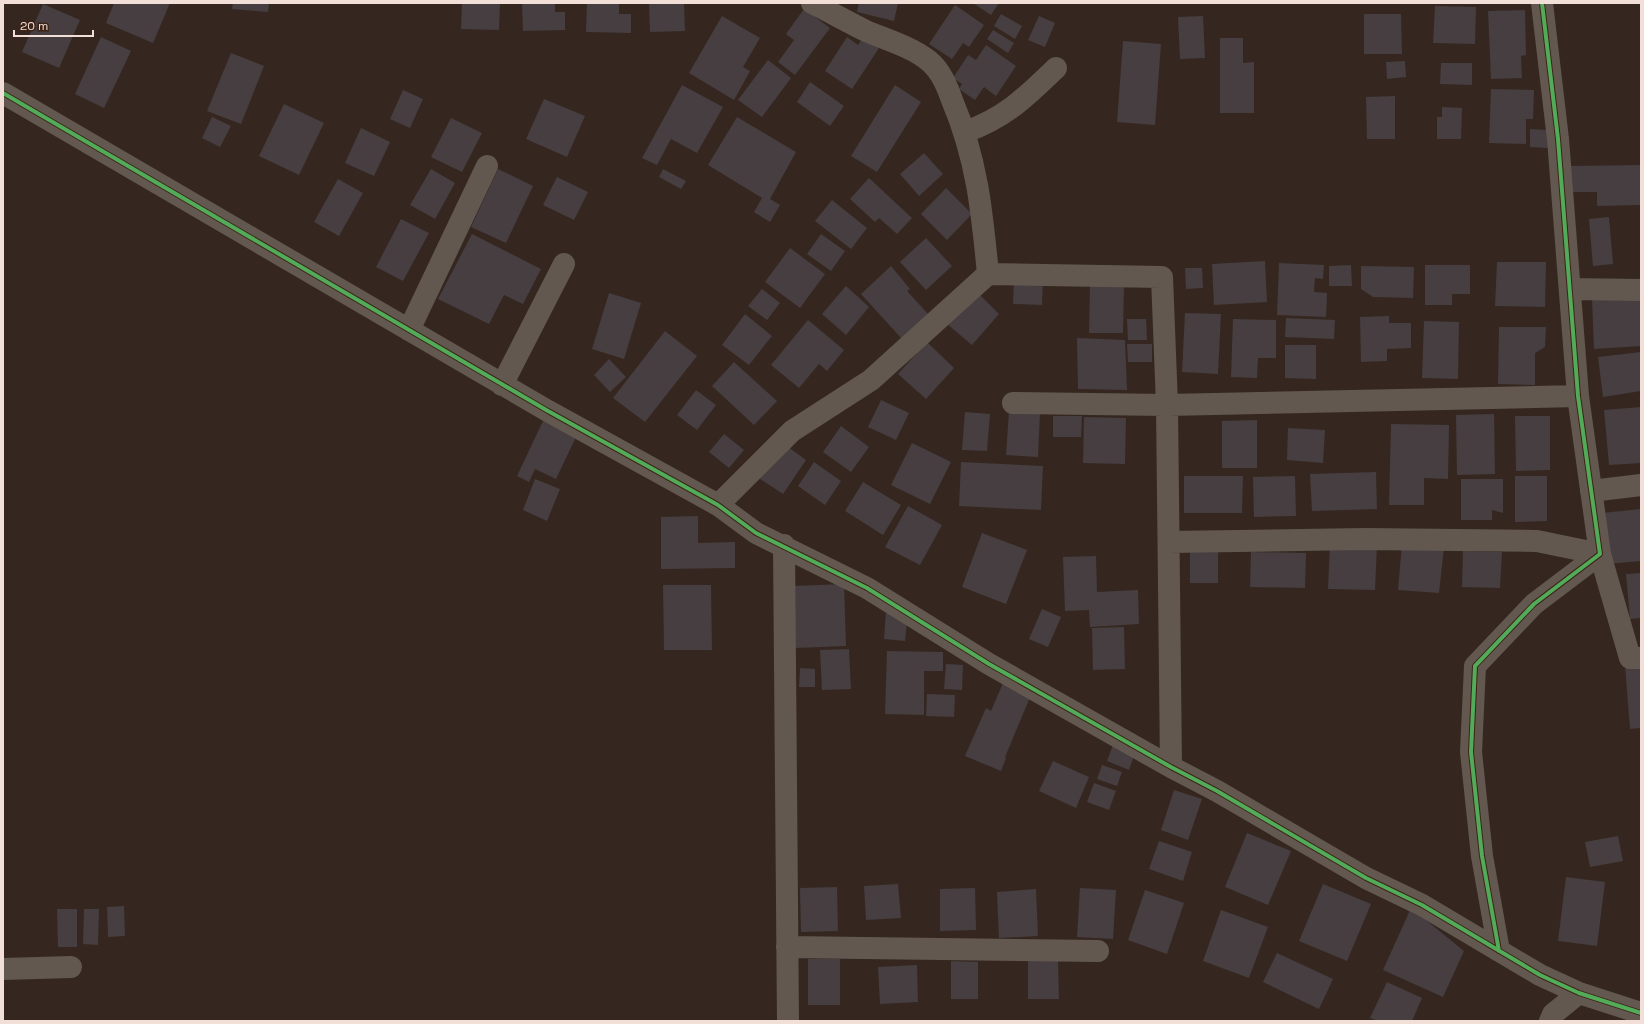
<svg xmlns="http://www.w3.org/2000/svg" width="1644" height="1024" viewBox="0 0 1644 1024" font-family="'Space Grotesk',sans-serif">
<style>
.building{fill:#463e40}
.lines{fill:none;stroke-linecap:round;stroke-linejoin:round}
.street{stroke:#625850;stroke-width:22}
.cycleway-casing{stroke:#3d2417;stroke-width:6}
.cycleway{stroke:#51ab58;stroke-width:4}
</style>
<rect width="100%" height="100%" fill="#35271f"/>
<path class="building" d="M 114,3 L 170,3 L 153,43 L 106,23 Z
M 233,3 L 269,3 L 268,12 L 232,9 Z
M 462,3 L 500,3 L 499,30 L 461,29 Z
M 522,3 L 555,3 L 555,12 L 565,12 L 565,30 L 523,31 Z
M 587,3 L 619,3 L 619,14 L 631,14 L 631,33 L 586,32 Z
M 649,3 L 684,3 L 685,31 L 650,32 Z
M 859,3 L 898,3 L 894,21 L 857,12 Z
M 973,3 L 999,3 L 991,15 Z
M 43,4 L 80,20 L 59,68 L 22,52 Z
M 955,5 L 984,25 L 969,47 L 963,43 L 952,59 L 929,44 Z
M 1435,6 L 1476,7 L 1475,44 L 1433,43 Z
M 804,9 L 830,28 L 795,75 L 778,62 L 794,40 L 786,34 Z
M 1525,10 L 1526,55 L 1521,56 L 1522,78 L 1491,79 L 1488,11 Z
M 1001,14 L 1022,26 L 1015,39 L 994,26 Z
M 1364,14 L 1401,14 L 1402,54 L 1364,54 Z
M 722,16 L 760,38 L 743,67 L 750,71 L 734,100 L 689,73 Z
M 1039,16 L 1055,23 L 1045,47 L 1028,40 Z
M 1203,16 L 1205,58 L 1180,59 L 1178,17 Z
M 993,30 L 1014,43 L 1008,53 L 987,39 Z
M 101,37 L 131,51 L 104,108 L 75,94 Z
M 847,37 L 858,45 L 863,37 L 879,48 L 852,89 L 825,71 Z
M 1220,38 L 1243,38 L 1243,63 L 1254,62 L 1254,113 L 1220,113 Z
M 1123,41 L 1161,44 L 1155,125 L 1117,122 Z
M 986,45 L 1016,66 L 996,96 L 984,87 L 975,100 L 959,89 L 962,84 L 953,78 L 968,55 L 976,60 Z
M 231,53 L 264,66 L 241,124 L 207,111 Z
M 768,60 L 791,78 L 762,117 L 738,100 Z
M 1405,61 L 1406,77 L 1387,79 L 1386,62 Z
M 1441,63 L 1472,63 L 1472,85 L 1440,84 Z
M 810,82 L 844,106 L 830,126 L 797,102 Z
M 682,85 L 723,107 L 697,153 L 671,139 L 657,165 L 642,158 Z
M 895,85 L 921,102 L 877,172 L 851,156 Z
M 1491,89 L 1534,90 L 1533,119 L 1526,119 L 1526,144 L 1489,143 Z
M 403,90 L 423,99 L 410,128 L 390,119 Z
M 1395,96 L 1395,139 L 1367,139 L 1366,97 Z
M 544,99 L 585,116 L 567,157 L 526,139 Z
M 284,104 L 324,123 L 299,175 L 259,156 Z
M 1442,107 L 1462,108 L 1461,139 L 1437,139 L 1437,117 L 1442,117 Z
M 212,117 L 231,126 L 220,147 L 202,138 Z
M 737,117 L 796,152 L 770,199 L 780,205 L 770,222 L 754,212 L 762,198 L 708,165 Z
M 451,118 L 482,133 L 462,172 L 431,157 Z
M 361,128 L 390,142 L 374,176 L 345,163 Z
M 1530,129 L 1548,130 L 1548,148 L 1530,147 Z
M 924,153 L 943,174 L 919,196 L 900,174 Z
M 1641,165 L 1641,205 L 1597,206 L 1597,192 L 1569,192 L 1569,166 Z
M 431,169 L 455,183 L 435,219 L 410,205 Z
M 498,169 L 533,186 L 506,243 L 471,227 Z
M 663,169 L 686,181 L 681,189 L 659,177 Z
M 557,177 L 588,192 L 574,220 L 543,205 Z
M 869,178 L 912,218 L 897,234 L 879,218 L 875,222 L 850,199 Z
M 338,179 L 363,193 L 339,236 L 314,222 Z
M 946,188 L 972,214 L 947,240 L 921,214 Z
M 832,200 L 867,228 L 851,249 L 815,221 Z
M 1609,217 L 1613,264 L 1593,266 L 1589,219 Z
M 401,219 L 429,233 L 403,281 L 376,267 Z
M 472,234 L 541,269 L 523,304 L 504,295 L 489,324 L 438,299 Z
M 821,234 L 845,251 L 831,271 L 807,254 Z
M 926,238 L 952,266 L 926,290 L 900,262 Z
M 790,248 L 825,274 L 800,308 L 765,282 Z
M 1265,261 L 1267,302 L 1214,305 L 1212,264 Z
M 1497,262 L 1546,262 L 1545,307 L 1495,306 Z
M 1279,263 L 1324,265 L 1323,279 L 1315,278 L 1314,292 L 1327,293 L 1326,317 L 1277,315 Z
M 1351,265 L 1352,286 L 1329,286 L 1329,266 Z
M 1425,265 L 1470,265 L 1470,294 L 1452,294 L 1452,305 L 1425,305 Z
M 891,266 L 910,289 L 907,291 L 929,315 L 902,339 L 861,294 Z
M 1361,266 L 1414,267 L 1413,298 L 1373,297 L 1361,289 Z
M 1185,268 L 1202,268 L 1203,288 L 1186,289 Z
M 1014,279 L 1043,280 L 1042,305 L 1013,304 Z
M 846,286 L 869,307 L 846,335 L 822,314 Z
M 1090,286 L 1124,286 L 1123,333 L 1089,333 Z
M 762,289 L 780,303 L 767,320 L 748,306 Z
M 977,292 L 999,314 L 972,345 L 947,324 Z
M 609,293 L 641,303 L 624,359 L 592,349 Z
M 1641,296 L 1641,346 L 1594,349 L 1592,299 Z
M 1185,313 L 1221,314 L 1218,374 L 1182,372 Z
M 745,314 L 772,336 L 749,365 L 722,345 Z
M 1389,316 L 1389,323 L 1411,323 L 1411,348 L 1387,349 L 1387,361 L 1361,362 L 1360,317 Z
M 1286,318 L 1335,320 L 1334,339 L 1285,337 Z
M 1127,319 L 1146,319 L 1147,340 L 1128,340 Z
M 1233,319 L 1276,320 L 1276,358 L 1258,358 L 1257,378 L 1231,377 Z
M 808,320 L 844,350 L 827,371 L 819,364 L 799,388 L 771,365 Z
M 1424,321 L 1459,322 L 1458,379 L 1422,378 Z
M 1499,327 L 1546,327 L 1545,347 L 1535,353 L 1535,385 L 1498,384 Z
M 665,331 L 697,356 L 645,422 L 613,398 Z
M 1077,338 L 1125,340 L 1127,390 L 1078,389 Z
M 927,342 L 954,368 L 926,399 L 898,374 Z
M 1127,344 L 1152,344 L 1152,362 L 1128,362 Z
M 1285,345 L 1316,345 L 1316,379 L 1285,378 Z
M 1641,352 L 1641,391 L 1603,397 L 1598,357 Z
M 609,359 L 626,377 L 610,392 L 594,375 Z
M 734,362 L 777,401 L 754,425 L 712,386 Z
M 696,390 L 716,405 L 697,430 L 677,415 Z
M 881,400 L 909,413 L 896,440 L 868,427 Z
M 1641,407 L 1641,463 L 1609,465 L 1604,410 Z
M 1009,411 L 1040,413 L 1038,457 L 1006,455 Z
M 965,412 L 990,414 L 987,451 L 962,450 Z
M 1494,414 L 1495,474 L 1457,475 L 1456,415 Z
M 1053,416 L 1082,416 L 1081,437 L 1053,437 Z
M 1515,416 L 1550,416 L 1550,470 L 1516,471 Z
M 1084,417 L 1126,418 L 1125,464 L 1083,463 Z
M 1257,420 L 1257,468 L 1222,468 L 1222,421 Z
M 543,421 L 576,437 L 556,479 L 535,469 L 529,482 L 517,476 Z
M 1391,424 L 1449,425 L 1448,479 L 1424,478 L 1424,505 L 1389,505 Z
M 841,426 L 869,447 L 851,472 L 823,452 Z
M 1288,428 L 1325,430 L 1323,463 L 1287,460 Z
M 724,434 L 744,450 L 729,468 L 709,452 Z
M 912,443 L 951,462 L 930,504 L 891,485 Z
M 784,444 L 806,460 L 783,494 L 760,479 Z
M 814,462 L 841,481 L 825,505 L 798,486 Z
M 961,462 L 1043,466 L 1041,510 L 959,506 Z
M 1376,472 L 1377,509 L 1312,511 L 1310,474 Z
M 1184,476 L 1243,476 L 1242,513 L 1184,513 Z
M 1295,476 L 1296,516 L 1254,517 L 1253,477 Z
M 1515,476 L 1547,476 L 1547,521 L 1515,522 Z
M 535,479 L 560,489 L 547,521 L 523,510 Z
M 1461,479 L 1503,479 L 1503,513 L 1492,510 L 1492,520 L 1461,520 Z
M 863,482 L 901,505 L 883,535 L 845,511 Z
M 908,506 L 942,525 L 920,565 L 885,547 Z
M 1641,509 L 1641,561 L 1607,564 L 1602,513 Z
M 698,516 L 698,543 L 735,542 L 735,568 L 661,569 L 661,517 Z
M 982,533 L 1027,550 L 1006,604 L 962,587 Z
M 1330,543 L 1377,544 L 1375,590 L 1328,589 Z
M 1402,544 L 1444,548 L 1439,593 L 1398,590 Z
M 1218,548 L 1218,583 L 1190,583 L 1190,549 Z
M 1463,551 L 1502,552 L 1500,588 L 1462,587 Z
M 1251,552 L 1306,553 L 1305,588 L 1250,587 Z
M 1096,556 L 1097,592 L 1138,590 L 1139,624 L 1090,627 L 1089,610 L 1065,611 L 1063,557 Z
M 1641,573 L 1641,618 L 1630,619 L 1626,574 Z
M 844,584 L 846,646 L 795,648 L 793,586 Z
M 663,585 L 711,585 L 712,650 L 664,650 Z
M 1042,609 L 1061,617 L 1048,647 L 1029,639 Z
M 886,611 L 907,622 L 905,641 L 884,639 Z
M 1124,627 L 1125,669 L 1093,670 L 1092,628 Z
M 849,649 L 851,689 L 822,690 L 820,650 Z
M 887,651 L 943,652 L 943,671 L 924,671 L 924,715 L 885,714 Z
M 946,664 L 963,665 L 962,690 L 944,689 Z
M 1641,664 L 1641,728 L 1630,729 L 1625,665 Z
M 800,668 L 815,669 L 815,687 L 799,687 Z
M 1003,683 L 1031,695 L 1005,757 L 1006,758 L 1001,771 L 965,756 L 986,708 L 991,711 Z
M 927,694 L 955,695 L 954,717 L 926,716 Z
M 1113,745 L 1135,753 L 1129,770 L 1107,761 Z
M 1053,761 L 1089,777 L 1076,808 L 1039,791 Z
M 1102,765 L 1122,772 L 1117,786 L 1097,779 Z
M 1094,783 L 1116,791 L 1109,810 L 1087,802 Z
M 1174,790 L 1202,799 L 1188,840 L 1161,830 Z
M 1247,833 L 1291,851 L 1268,905 L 1225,887 Z
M 1618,836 L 1623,861 L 1590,867 L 1585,842 Z
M 1159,841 L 1192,852 L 1183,881 L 1149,869 Z
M 1566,877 L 1605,882 L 1597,946 L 1558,941 Z
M 898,884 L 901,918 L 866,920 L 864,886 Z
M 1323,884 L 1371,904 L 1347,961 L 1299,941 Z
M 837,887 L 838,931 L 801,932 L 800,888 Z
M 975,888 L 976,930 L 940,931 L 940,889 Z
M 1080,888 L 1116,890 L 1113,939 L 1077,937 Z
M 1036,889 L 1038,936 L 999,938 L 997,892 Z
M 1145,890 L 1184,903 L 1167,954 L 1128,940 Z
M 124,906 L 125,936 L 108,937 L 107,907 Z
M 1411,908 L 1464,951 L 1443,997 L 1383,970 Z
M 57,909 L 77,909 L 77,947 L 58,947 Z
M 84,909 L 99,909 L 98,945 L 83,944 Z
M 1221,910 L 1268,927 L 1249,978 L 1203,961 Z
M 1277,953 L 1333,979 L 1319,1009 L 1263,982 Z
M 808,959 L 840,959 L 840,1005 L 808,1005 Z
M 1058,960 L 1059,999 L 1028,999 L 1028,961 Z
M 951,961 L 978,962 L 978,999 L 951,999 Z
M 917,965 L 918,1002 L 880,1004 L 878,967 Z
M 1387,982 L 1422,998 L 1412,1021 L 1378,1021 L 1370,1018 Z"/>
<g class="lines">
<path class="street" d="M 3,93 L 548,411 L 718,505 L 756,533 L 867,588 L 989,664 L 1171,767 L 1217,791 L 1366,878 L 1422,905 L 1540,975 L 1579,993 L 1641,1013
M 965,132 C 1005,118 1026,97 1056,68
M 988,274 L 1162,277 L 1167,405 L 1171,767
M 1570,289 L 1641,290
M 409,330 L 487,166
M 502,385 L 564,264
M 1013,403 L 1167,405 L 1578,396
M 1591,491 L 1641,485
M 718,505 L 792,431 L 871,380 L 988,274 C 982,211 977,159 952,100 C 947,86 941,71 929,61 C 912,47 887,40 866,31 C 848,22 830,12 812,3
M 1169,542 L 1364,539 L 1537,541 L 1600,554 L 1630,658 L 1641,658
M 784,545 L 788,1021
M 787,947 L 1098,951
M 1499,951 L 1482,856 L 1471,752 L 1475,666 L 1534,604 L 1600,554 L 1578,396 L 1558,139 L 1542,3
M 3,969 L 71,967
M 1550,1021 L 1553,1014 L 1579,993"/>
<g class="cycleway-casing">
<path id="cycleway" d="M 3,93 L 548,411 L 718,505 L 756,533 L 867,588 L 989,664 L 1171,767 L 1217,791 L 1366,878 L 1422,905 L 1540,975 L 1579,993 L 1641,1013
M 1499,951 L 1482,856 L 1471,752 L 1475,666 L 1534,604 L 1600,554 L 1578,396 L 1558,139 L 1542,3"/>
</g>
<use href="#cycleway" class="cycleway"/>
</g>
<rect width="1644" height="1024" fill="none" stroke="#f2e0d8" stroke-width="8"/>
<path d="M14 30v6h79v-6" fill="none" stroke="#f2e0d8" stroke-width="2"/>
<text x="20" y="30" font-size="12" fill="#f2e0d8" stroke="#3d2417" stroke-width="3" paint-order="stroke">20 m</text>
</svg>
